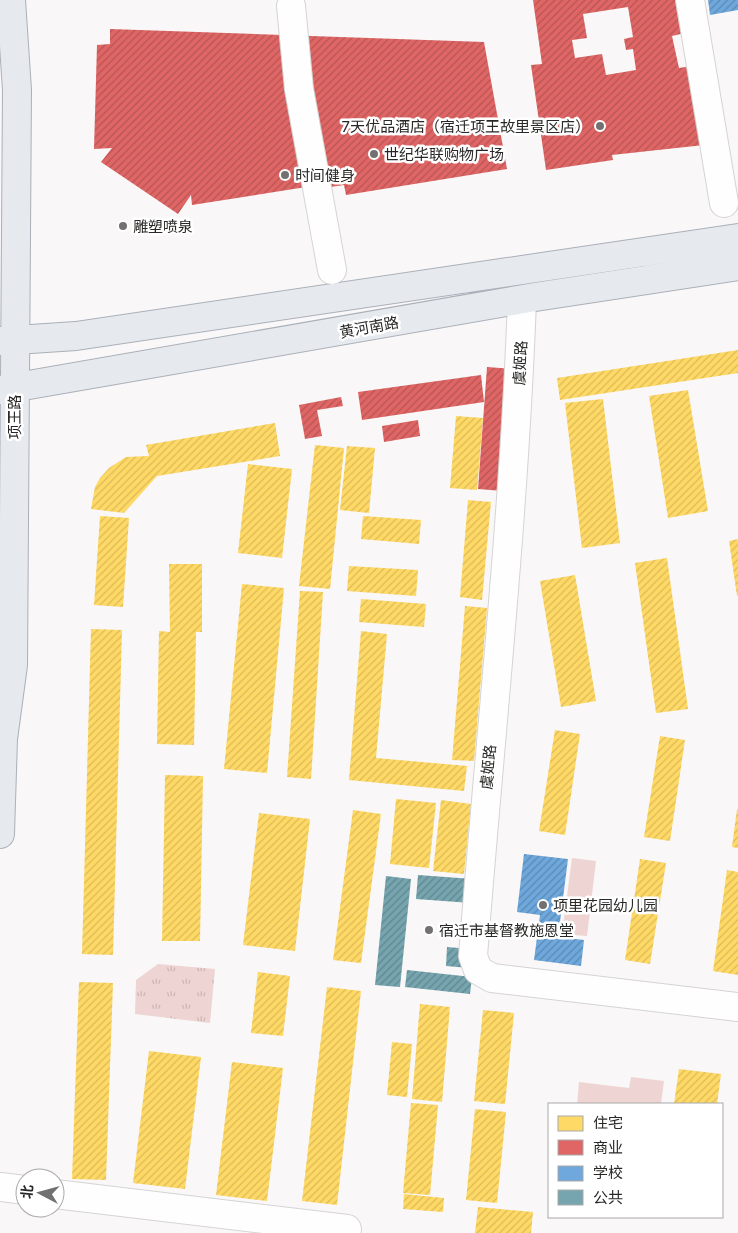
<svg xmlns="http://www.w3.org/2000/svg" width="738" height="1233" viewBox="0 0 738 1233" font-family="Inter,'Noto Sans SC',sans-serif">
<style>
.green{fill:#eed5d3}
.park{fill:url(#park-tufts)}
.homes{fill:url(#homes-hatch)}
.shops{fill:url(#shops-hatch);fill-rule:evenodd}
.schools{fill:url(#schools-hatch)}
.public{fill:url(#public-hatch)}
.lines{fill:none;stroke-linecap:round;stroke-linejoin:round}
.minor-casing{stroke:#d5d4d4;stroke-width:30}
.major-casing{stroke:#aab0b9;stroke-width:30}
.minor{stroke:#fefefe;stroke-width:28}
.major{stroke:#e6eaef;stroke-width:28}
.poi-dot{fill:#727070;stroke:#fff;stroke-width:2}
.labels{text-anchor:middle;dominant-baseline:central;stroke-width:5;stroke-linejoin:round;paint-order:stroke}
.poi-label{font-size:15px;fill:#292827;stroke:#fff;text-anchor:start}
.street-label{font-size:15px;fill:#292827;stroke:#fff}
</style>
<defs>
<pattern id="park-tufts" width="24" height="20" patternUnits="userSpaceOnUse" patternTransform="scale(1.25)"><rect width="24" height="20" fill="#eed5d3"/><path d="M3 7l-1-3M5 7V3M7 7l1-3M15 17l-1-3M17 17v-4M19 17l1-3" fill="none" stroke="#ccb7b5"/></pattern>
<pattern id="homes-hatch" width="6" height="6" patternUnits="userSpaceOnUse" patternTransform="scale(1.25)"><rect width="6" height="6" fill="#ffd966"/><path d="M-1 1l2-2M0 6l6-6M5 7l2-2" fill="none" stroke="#dbba58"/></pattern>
<pattern id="shops-hatch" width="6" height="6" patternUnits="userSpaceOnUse" patternTransform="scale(1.25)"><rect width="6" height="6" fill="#e06666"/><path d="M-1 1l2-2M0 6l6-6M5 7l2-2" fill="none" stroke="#b65454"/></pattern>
<pattern id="schools-hatch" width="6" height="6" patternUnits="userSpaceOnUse" patternTransform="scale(1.25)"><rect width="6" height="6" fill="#6fa8dc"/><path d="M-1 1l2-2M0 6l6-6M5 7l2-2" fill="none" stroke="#5b89b2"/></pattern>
<pattern id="public-hatch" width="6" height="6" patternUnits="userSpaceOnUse" patternTransform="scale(1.25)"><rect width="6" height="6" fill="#76a5af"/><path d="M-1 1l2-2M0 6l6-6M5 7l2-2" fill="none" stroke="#61868e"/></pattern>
</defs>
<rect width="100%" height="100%" fill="#f9f7f7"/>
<path class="green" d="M 572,858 L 596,861 L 587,936 L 562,934 Z
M 631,1077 L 664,1081 L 661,1104 L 577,1104 L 579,1082 L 629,1088 Z"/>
<path class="park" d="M 158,964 L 215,969 L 210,1023 L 135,1014 L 136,980 Z"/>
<path class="homes" d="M 738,350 L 738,373 L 560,400 L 557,378 Z
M 688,390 L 708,511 L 668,518 L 649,396 Z
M 603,399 L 620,543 L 582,548 L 565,403 Z
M 456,416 L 483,418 L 477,490 L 450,488 Z
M 275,423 L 280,456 L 157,476 L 124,513 L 91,509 L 95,487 L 100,478 L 109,468 L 126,457 L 149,456 L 146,445 Z
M 315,445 L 344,448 L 330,589 L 299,586 Z
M 347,446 L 375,448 L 369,513 L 340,510 Z
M 248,464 L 292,469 L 282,558 L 238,553 Z
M 468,500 L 491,502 L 482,600 L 460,597 Z
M 100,516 L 129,518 L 123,607 L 94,605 Z
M 363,516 L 421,520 L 419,544 L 361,539 Z
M 738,539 L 738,596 L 737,596 L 729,541 Z
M 667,558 L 688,709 L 656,713 L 635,563 Z
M 169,564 L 202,564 L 202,632 L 196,632 L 194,745 L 157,744 L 159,631 L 170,632 Z
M 349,566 L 418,570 L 416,596 L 347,591 Z
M 575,575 L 596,701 L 561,707 L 540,581 Z
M 242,584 L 284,588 L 267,773 L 224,769 Z
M 300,591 L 323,592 L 311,779 L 287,777 Z
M 361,599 L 426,604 L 424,627 L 359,622 Z
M 465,606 L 487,608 L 474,761 L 452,760 Z
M 91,629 L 122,630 L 113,955 L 82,954 Z
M 361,631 L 387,634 L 376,758 L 467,766 L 464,791 L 349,780 Z
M 555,730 L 580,734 L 565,835 L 539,831 Z
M 660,736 L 685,740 L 670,841 L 644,837 Z
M 165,775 L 203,776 L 200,941 L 162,941 Z
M 396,799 L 436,803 L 429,868 L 390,864 Z
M 441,800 L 471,804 L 464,874 L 433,871 Z
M 737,809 L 738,809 L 738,848 L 732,847 Z
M 353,810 L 381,814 L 361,963 L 333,960 Z
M 259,813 L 310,819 L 295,951 L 243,945 Z
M 640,859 L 666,863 L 650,964 L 625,960 Z
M 727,870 L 738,872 L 738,975 L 713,971 Z
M 258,972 L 290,976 L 283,1036 L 251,1033 Z
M 79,982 L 113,983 L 106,1180 L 72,1179 Z
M 327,987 L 361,991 L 337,1205 L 302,1201 Z
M 420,1004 L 450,1007 L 442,1102 L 412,1099 Z
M 483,1010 L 514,1013 L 505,1104 L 474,1101 Z
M 392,1042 L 412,1044 L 407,1097 L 387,1095 Z
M 149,1051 L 201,1057 L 185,1189 L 133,1183 Z
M 232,1062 L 283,1068 L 267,1201 L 216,1195 Z
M 679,1069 L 721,1074 L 717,1104 L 674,1104 Z
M 411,1103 L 438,1105 L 430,1195 L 403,1193 Z
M 475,1109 L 506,1112 L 497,1203 L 466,1200 Z
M 404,1194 L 444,1198 L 443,1212 L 403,1209 Z
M 478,1207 L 533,1212 L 531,1233 L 475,1233 Z"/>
<path class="shops" d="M 533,0 L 679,0 L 685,33 L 672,36 L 679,68 L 692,66 L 704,145 L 612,155 L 613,160 L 546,170 L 531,65 L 542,64 ZM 628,7 L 633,37 L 624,39 L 626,50 L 633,49 L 636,70 L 606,75 L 602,54 L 575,58 L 572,40 L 587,38 L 583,14 Z
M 110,29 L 484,42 L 507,169 L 346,195 L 344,185 L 317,189 L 306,187 L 192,205 L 191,195 L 178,214 L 101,162 L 112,148 L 94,149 L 97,45 L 110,44 Z
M 487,367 L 512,369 L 503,491 L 478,489 Z
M 481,375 L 484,402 L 362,420 L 358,392 Z
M 341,397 L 343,406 L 317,410 L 322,436 L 305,439 L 299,405 Z
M 418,420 L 420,436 L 384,442 L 382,426 Z"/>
<path class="schools" d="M 708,0 L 738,0 L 738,10 L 710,15 Z
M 524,854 L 568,859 L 558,937 L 584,940 L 581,966 L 534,960 L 540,915 L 517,912 Z"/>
<path class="public" d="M 418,875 L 473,879 L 471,903 L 416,899 Z
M 386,876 L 411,879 L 400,987 L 375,985 Z
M 447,947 L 471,949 L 469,968 L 446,966 Z
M 407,970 L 472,977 L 470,994 L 405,987 Z"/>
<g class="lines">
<g class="minor-casing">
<path id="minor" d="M 690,0 L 724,203
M 291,6 L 299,89 L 332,270
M 522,300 C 514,519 490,738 473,956 L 478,970 L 492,978 L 738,1007
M 0,1187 L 25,1190
M 55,1194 L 347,1229"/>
</g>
<g class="major-casing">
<path id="major" d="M 0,341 L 76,336 L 738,238
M 0,390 L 535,297 L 738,266
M 0,834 L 3,739 L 13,665 L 17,90 L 11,0"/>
</g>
<use href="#minor" class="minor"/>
<use href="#major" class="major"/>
</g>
<g class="poi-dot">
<circle cx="600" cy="126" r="5"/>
<circle cx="374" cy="154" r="5"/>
<circle cx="285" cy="175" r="5"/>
<circle cx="123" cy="226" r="5"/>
<circle cx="543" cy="905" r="5"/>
<circle cx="429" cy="930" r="5"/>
</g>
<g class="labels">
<g class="poi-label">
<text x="590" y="126" text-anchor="end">7天优品酒店（宿迁项王故里景区店）</text>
<text x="384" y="154">世纪华联购物广场</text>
<text x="295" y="175">时间健身</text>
<text x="133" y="226">雕塑喷泉</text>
<text x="553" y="905">项里花园幼儿园</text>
<text x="439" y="930">宿迁市基督教施恩堂</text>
</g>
<g class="street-label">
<text transform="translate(369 327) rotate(-10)">黄河南路</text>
<text transform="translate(520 363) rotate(-87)">虞姬路</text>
<text transform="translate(14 417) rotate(-90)">项王路</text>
<text transform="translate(488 767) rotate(-85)">虞姬路</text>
</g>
</g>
<rect x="548" y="1103" width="175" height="115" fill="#ffffff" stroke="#a9a9a9"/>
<rect x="558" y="1116" width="25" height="15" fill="#ffd966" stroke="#a9a9a9"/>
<text x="593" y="1128" font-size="15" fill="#292827">住宅</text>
<rect x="558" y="1140" width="25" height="15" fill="#e06666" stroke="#a9a9a9"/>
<text x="593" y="1153" font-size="15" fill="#292827">商业</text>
<rect x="558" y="1166" width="25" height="15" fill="#6fa8dc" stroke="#a9a9a9"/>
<text x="593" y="1178" font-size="15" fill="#292827">学校</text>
<rect x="558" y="1190" width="25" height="15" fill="#76a5af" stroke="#a9a9a9"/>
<text x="593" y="1203" font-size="15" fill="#292827">公共</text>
<g transform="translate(40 1193) rotate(276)"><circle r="24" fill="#ffffff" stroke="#a9a9a9"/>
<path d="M0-4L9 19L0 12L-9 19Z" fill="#727070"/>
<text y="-8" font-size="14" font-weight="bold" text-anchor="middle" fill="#292827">北</text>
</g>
</svg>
